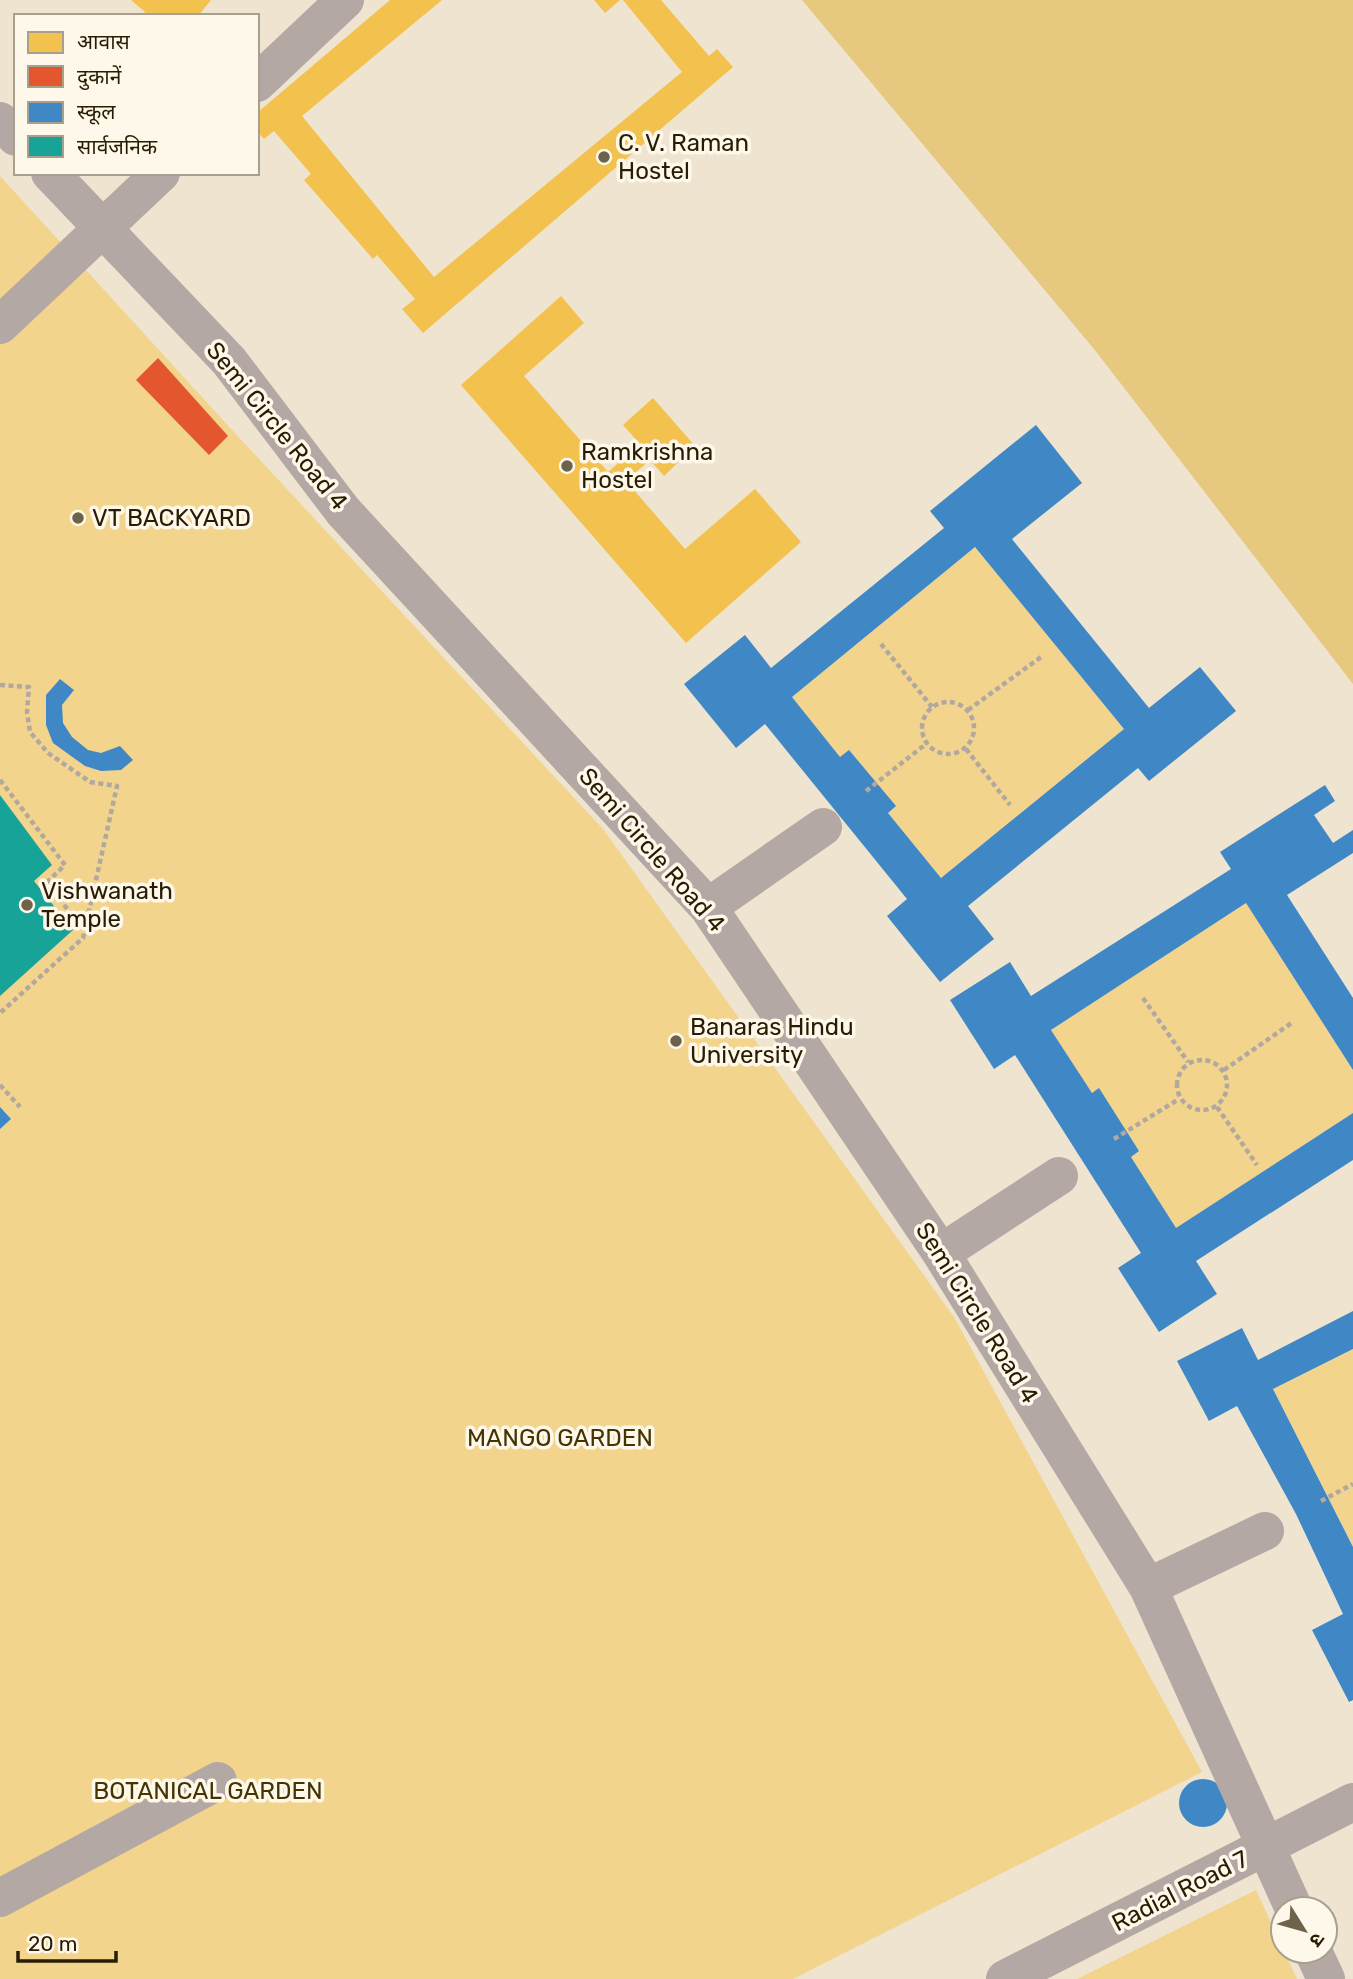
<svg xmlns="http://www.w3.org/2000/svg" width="1353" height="1979" viewBox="0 0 1353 1979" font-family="Rubik,'Noto Sans Devanagari',sans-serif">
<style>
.green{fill:#f2d48d}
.forest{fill:#e6c87f}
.homes{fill:#f2c14e}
.shops{fill:#e4572e}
.schools{fill:#3f88c5;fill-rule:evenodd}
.public{fill:#17a398}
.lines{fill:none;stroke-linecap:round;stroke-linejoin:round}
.path{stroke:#b1a8a0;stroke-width:4.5;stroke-dasharray:5 3.5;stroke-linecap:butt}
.minor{stroke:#b3a8a4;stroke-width:38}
.poi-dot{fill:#6d634b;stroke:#fef8eb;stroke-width:2.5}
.labels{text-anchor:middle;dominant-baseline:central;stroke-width:7;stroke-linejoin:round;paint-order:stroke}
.poi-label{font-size:24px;fill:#281d03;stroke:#fef8eb;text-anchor:start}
.street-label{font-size:24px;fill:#281d03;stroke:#fef8eb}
.park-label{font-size:24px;fill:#453300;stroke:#fef8eb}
</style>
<rect width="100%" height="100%" fill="#eee4d0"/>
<path class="green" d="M 0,176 L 233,431 L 603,829 L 954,1317 L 1202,1772 L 793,1979 L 0,1979 Z
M 975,547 L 1124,729 L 941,878 L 888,813 L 895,806 L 849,750 L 840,757 L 792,697 Z
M 1246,903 L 1353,1070 L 1353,1113 L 1176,1228 L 1131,1157 L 1139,1151 L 1099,1089 L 1092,1093 L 1051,1030 Z
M 1353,1349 L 1353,1547 L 1273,1389 Z
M 1256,1890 L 1297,1979 L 1077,1979 Z"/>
<path class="forest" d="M 802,0 L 1353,0 L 1353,684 L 1094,349 Z"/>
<path class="homes" d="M 131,0 L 211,0 L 198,16 L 142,16 L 145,12 Z
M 390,0 L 442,0 L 302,116 L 434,277 L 682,72 L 623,0 L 661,0 L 709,56 L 717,49 L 733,67 L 423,333 L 402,309 L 415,299 L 377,255 L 373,259 L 304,180 L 311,174 L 274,131 L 264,139 L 257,131 L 257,113 Z
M 594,0 L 620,0 L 605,13 Z
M 561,296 L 584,323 L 524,376 L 608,472 L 640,444 L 623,425 L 653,398 L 695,446 L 664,476 L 650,460 L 626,481 L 685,549 L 755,489 L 801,542 L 686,643 L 461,385 Z"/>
<path class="shops" d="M 158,358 L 228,436 L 209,455 L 136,380 Z"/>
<path class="schools" d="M 1036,425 L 1082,483 L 1012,539 L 1149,708 L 1200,667 L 1236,711 L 1149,781 L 1138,768 L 968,906 L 994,939 L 940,982 L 887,916 L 907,899 L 765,724 L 736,748 L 684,684 L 745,635 L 771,668 L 944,528 L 930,511 ZM 975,547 L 1124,729 L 941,878 L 888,813 L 896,806 L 849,750 L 840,757 L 792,697 Z
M 60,679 L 74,690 L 62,705 L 63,723 L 72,737 L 88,750 L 101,753 L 120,746 L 133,760 L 121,770 L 101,771 L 85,766 L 53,743 L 46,725 L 46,695 Z
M 1325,785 L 1335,801 L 1314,815 L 1333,843 L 1353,830 L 1353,853 L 1287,895 L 1353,998 L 1353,1070 L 1246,903 L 1051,1030 L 1092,1093 L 1099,1088 L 1139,1151 L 1131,1157 L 1176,1228 L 1353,1113 L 1353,1160 L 1196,1261 L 1217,1294 L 1159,1332 L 1118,1268 L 1141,1253 L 1015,1055 L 994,1069 L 950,1000 L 1010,962 L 1031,996 L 1231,869 L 1220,852 Z
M 0,1107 L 11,1119 L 0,1129 Z
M 1353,1311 L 1353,1349 L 1273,1389 L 1353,1547 L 1353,1700 L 1349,1702 L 1312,1630 L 1343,1614 L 1296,1514 L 1237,1406 L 1209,1421 L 1177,1361 L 1242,1328 L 1258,1360 Z
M1179 1803a24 24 0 1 1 48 0a24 24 0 1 1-48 0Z"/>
<path class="public" d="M 0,795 L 52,865 L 34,881 L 73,930 L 0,996 Z"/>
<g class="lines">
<path class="path" d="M 881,644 L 932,707
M 0,685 L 29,687 L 27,712 L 30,732 L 48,753 L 90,782 L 117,786 L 83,938 L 0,1013
M922 728a26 26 0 1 1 52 0a26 26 0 1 1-52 0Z
M 968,710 L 1041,657
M 966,749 L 1010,805
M 0,780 L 65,865 L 46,883 L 83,928
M 866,791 L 926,744
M 1143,998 L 1188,1062
M1177 1085a25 25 0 1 1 50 0a25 25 0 1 1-50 0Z
M 1224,1070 L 1293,1022
M 0,1085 L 20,1107
M 1217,1107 L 1257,1165
M 1114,1139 L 1179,1099
M 1321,1501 L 1353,1484"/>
<path class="minor" d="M 257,83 L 345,0
M 0,121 L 16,137
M 50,173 L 229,361 L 343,511 L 708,907 L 941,1253 L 1148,1587 L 1294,1909
M 0,325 L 161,173
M 708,907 L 823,827
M 941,1253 L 1059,1176
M 1148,1587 L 1265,1531
M 0,1898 L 218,1781
M 1313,1951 L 1326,1979
M 1005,1979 L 1353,1802"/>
</g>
<g class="poi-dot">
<circle cx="604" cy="157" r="7"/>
<circle cx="567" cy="466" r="7"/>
<circle cx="78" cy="518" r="7"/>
<circle cx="27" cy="905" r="7"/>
<circle cx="676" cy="1041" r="7"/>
</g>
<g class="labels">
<g class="poi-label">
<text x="618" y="143">C. V. Raman<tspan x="618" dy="28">Hostel</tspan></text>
<text x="581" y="452">Ramkrishna<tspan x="581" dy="28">Hostel</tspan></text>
<text x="92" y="518">VT BACKYARD</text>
<text x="41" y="891">Vishwanath<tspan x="41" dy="28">Temple</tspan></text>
<text x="690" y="1027">Banaras Hindu<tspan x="690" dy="28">University</tspan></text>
</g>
<g class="street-label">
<text transform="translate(277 426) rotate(51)">Semi Circle Road 4</text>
<text transform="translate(652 850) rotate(49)">Semi Circle Road 4</text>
<text transform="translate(977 1313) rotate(58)">Semi Circle Road 4</text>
<text transform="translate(1180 1891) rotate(-27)">Radial Road 7</text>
</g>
<g class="park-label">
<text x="560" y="1438">MANGO GARDEN</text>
<text x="208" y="1791">BOTANICAL GARDEN</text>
</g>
</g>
<rect x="14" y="14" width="245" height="161" fill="#fef8eb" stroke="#a8a08e" stroke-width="2"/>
<rect x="28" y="32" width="35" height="21" fill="#f2c14e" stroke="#a8a08e" stroke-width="2"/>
<text x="77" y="49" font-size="21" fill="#281d03">आवास</text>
<rect x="28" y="66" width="35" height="21" fill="#e4572e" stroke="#a8a08e" stroke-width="2"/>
<text x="77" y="84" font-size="21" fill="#281d03">दुकानें</text>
<rect x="28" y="102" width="35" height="21" fill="#3f88c5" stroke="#a8a08e" stroke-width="2"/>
<text x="77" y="119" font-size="21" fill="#281d03">स्कूल</text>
<rect x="28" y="136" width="35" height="21" fill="#17a398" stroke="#a8a08e" stroke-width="2"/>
<text x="77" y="154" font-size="21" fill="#281d03">सार्वजनिक</text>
<g transform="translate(1304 1930) rotate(127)"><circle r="33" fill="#fef8eb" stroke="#a8a08e" stroke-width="2"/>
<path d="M0-5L12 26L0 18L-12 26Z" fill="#6d634b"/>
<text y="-10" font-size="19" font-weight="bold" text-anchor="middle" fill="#281d03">उ</text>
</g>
<path d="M18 1951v10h98v-10" fill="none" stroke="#281d03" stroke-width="3.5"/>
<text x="28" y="1951" font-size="21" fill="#281d03" stroke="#fef8eb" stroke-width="5" paint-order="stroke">20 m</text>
</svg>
